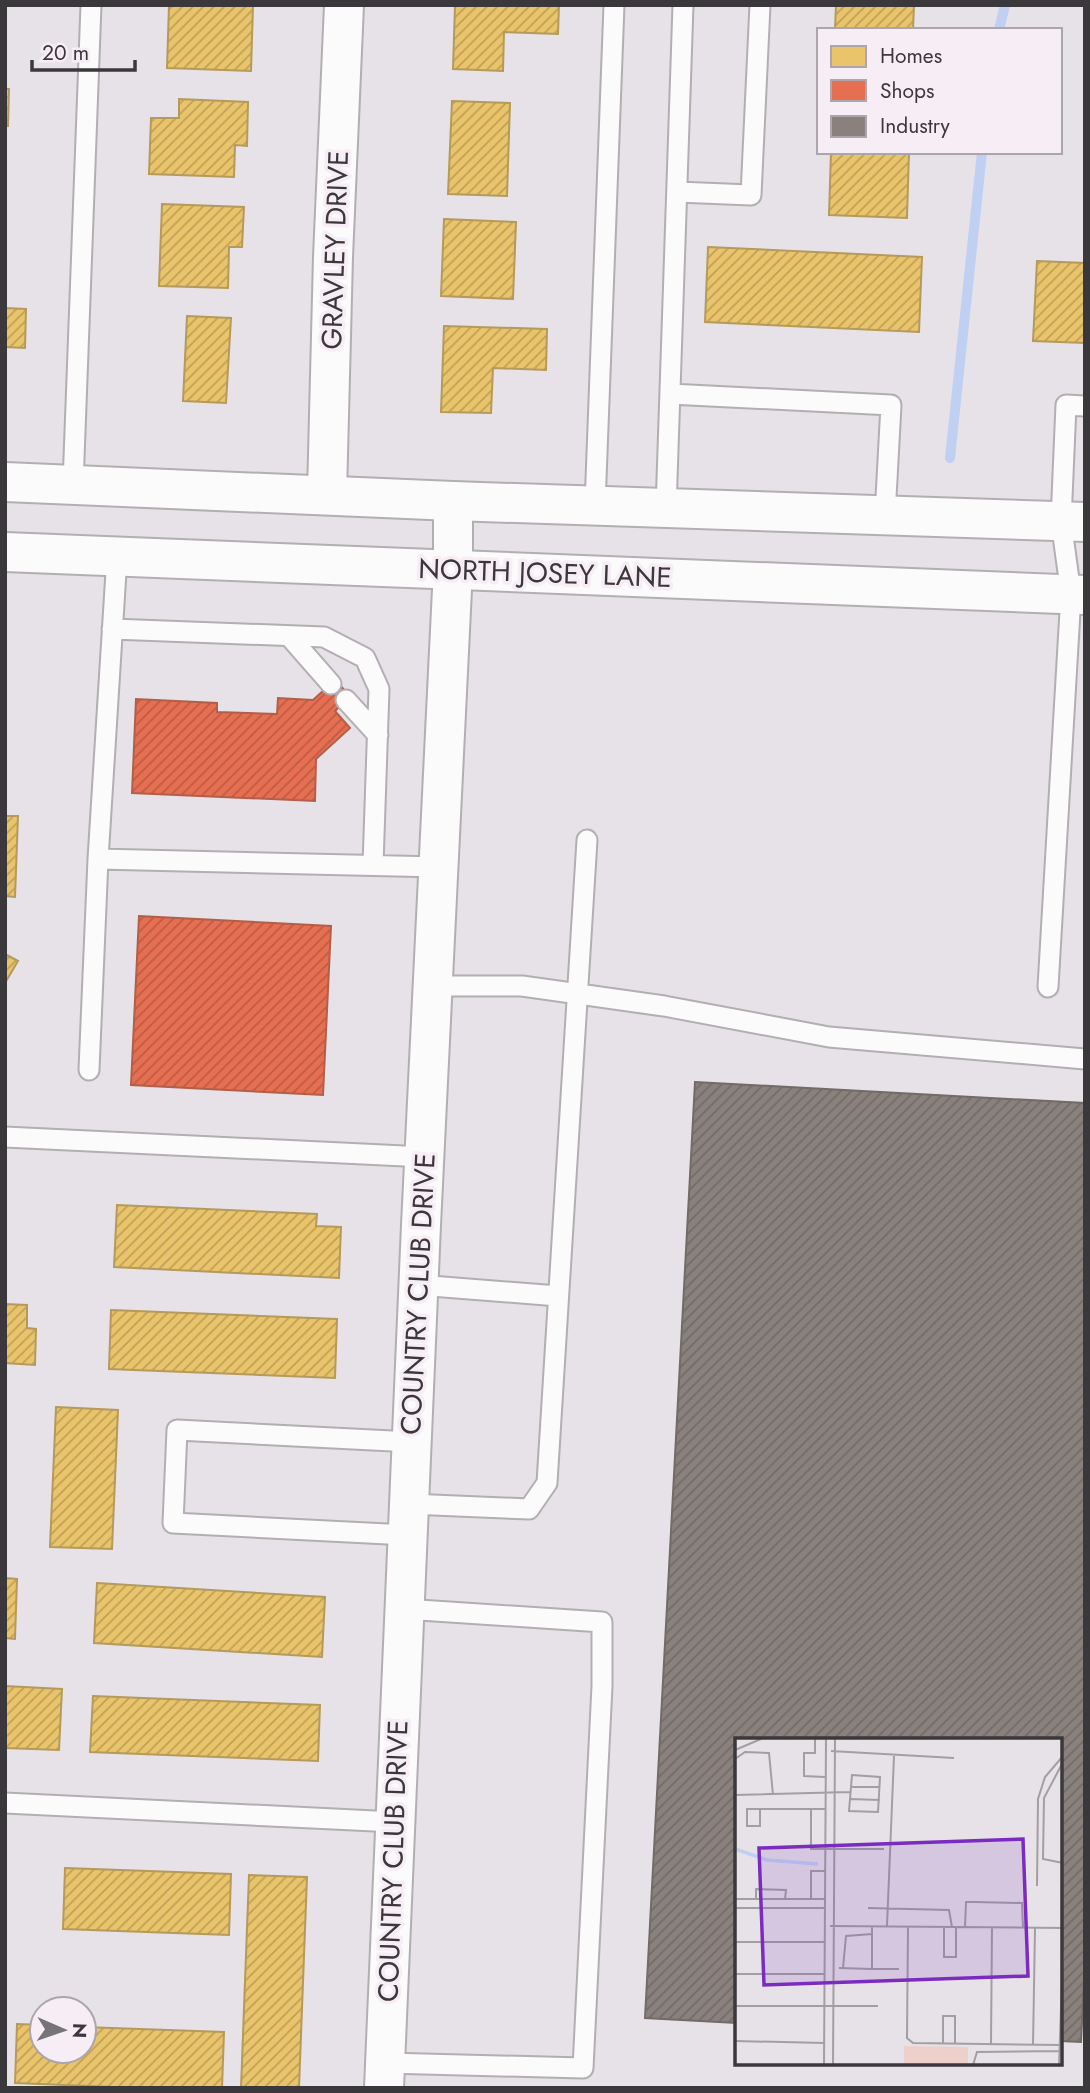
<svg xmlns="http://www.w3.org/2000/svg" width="1090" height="2093" viewBox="0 0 1090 2093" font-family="Jost,sans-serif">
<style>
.homes{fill:url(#homes-hatch);stroke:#b59a5c;stroke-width:2}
.shops{fill:url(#shops-hatch);stroke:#b35e4a;stroke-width:2}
.industry{fill:url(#industry-hatch);stroke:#726b68;stroke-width:2}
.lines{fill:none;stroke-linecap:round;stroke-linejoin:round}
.stream{stroke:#c0d0f3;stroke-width:10}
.lane-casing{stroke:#b2aeb2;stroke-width:23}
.street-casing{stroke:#b2aeb2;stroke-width:42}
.secondary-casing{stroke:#b2aeb2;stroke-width:42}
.lane{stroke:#fbfbfb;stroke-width:19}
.street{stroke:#fbfbfb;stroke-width:38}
.secondary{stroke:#fbfbfb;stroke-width:38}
.labels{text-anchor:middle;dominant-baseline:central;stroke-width:7;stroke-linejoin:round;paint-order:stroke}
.street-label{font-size:28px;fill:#3b383b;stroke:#f7edf5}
.inset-river{fill:none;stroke:#c0d0f3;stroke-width:3.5}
.inset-road{fill:none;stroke:#a29ea2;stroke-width:2}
.view{fill:#7b2cbf;fill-opacity:0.15;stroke:#7b2cbf;stroke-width:3.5}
.inset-edge{fill:none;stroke:#3b383b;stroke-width:3.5}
</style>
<defs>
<pattern id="homes-hatch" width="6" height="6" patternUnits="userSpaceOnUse" patternTransform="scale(1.75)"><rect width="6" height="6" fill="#e9c46a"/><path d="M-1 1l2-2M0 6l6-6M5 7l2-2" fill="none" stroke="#bea058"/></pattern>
<pattern id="shops-hatch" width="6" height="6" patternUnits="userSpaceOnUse" patternTransform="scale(1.75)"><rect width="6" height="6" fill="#e76f51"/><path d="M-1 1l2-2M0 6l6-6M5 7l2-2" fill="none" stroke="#bc5c44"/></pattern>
<pattern id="industry-hatch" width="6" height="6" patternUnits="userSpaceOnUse" patternTransform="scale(1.75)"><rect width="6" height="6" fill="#8a817c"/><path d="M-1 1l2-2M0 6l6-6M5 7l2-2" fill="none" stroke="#726b67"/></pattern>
</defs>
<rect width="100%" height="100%" fill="#e7e2e7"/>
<path class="homes" d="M 169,5 L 253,5 L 251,71 L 167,68 Z
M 455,5 L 559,5 L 558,34 L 504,32 L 503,71 L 453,69 Z
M 836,5 L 914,5 L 913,30 L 835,30 Z
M 5,89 L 9,89 L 8,126 L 5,126 Z
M 179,99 L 248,102 L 247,146 L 235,145 L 234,177 L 149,174 L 151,118 L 179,118 Z
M 452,101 L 510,103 L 507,196 L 448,194 Z
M 831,152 L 909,152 L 907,218 L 829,215 Z
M 162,204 L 244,207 L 242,247 L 229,247 L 228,288 L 159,286 Z
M 444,219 L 516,222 L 513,299 L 441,296 Z
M 708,247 L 922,257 L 919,332 L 705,322 Z
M 1037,261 L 1085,263 L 1085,343 L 1033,341 Z
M 5,308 L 26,309 L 25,348 L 5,347 Z
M 187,316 L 231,318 L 226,403 L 183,401 Z
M 444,326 L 547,329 L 546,370 L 493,368 L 491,413 L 441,412 Z
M 5,816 L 18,816 L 15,897 L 5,896 Z
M 5,954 L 18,961 L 5,983 Z
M 117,1205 L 317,1214 L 316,1226 L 341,1227 L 339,1278 L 114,1267 Z
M 5,1304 L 27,1305 L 27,1328 L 36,1329 L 35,1365 L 5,1363 Z
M 111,1310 L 337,1319 L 335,1378 L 109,1369 Z
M 56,1407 L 118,1410 L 112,1549 L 50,1547 Z
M 5,1578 L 17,1579 L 15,1639 L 5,1638 Z
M 97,1583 L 325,1597 L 322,1657 L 94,1643 Z
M 5,1686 L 62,1689 L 59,1750 L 5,1748 Z
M 93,1696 L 320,1705 L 318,1761 L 90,1752 Z
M 65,1868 L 231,1874 L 229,1935 L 63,1929 Z
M 249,1875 L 307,1877 L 299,2088 L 241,2088 Z
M 17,2024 L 42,2025 L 42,2051 L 84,2051 L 84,2027 L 224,2032 L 222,2088 L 138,2088 L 15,2083 Z"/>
<path class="shops" d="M 335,680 L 350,696 L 335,711 L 350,728 L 316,759 L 315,801 L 132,793 L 136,699 L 217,703 L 217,712 L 277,714 L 278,698 L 313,700 Z
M 139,916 L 331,926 L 323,1095 L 131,1085 Z"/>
<path class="industry" d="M 695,1082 L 1085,1103 L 1085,1962 L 1081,2042 L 1060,2041 L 1060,1740 L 736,1740 L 736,2023 L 645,2018 Z"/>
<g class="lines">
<path class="stream" d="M 999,30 L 1005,5
M 950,458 L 982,152"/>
<g class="lane-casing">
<path id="lane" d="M 677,192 L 751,195 L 760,5
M 670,394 L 891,405 L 885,516
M 73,485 L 91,5
M 595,506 L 614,5
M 666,509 L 683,5
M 112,629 L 324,637 L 365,658 L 379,689 L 373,865
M 289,636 L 331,684
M 346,700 L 378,735
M 98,859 L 117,556
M 433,986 L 522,986 L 664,1006 L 829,1037 L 1085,1059
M 1048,987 L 1071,594 L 1061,521 L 1066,405 L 1085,406
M 89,1070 L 98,859 L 439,867
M 5,1137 L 425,1157
M 418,1285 L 558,1296
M 409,1504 L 529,1509 L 547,1483 L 587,840
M 407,1535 L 173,1523 L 177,1430 L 412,1442
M 5,1803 L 395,1822
M 385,2063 L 583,2068 L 602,1686 L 602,1622 L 404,1609"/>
</g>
<g class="street-casing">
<path id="street" d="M 327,494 L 333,257 L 344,5
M 384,2088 L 421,1225 L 453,569 L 453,501"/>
</g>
<g class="secondary-casing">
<path id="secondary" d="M 5,482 L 453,501 L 1085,522
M 5,552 L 1085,595"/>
</g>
<use href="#lane" class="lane"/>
<use href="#street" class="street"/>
<use href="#secondary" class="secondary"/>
</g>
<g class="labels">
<g class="street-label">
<text transform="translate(335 250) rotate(-88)">GRAVLEY DRIVE</text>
<text transform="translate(545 573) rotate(2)">NORTH JOSEY LANE</text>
<text transform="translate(418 1294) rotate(-87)">COUNTRY CLUB DRIVE</text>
<text transform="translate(393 1861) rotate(-88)">COUNTRY CLUB DRIVE</text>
</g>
</g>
<g transform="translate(735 1738)">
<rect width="327" height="327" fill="#e7e2e7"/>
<path d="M 169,308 L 233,309 L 233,327 L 169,327 Z" fill="#eed0ca"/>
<path class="inset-river" d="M 0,111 L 32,122 L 83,126"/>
<path class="inset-road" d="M 80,1 L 80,15 L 69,15 L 69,38 L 90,39M 0,12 L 26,1M 96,13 L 219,20M 0,21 L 10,14 L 34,15 L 38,57M 328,24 L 309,60 L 308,121 L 328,125M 117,37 L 145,39 L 143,74 L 114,73 ZM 115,49 L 145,49M 0,57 L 115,54M 114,61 L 145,62M 25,71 L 25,88 L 12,88 L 12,71 L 90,71M 76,71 L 76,111 L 149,111M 302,148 L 303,61 L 310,39 L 328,18M 0,161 L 90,161M 21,161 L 21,151 L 51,152 L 50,161M 76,161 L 76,133 L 90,133M 0,170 L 90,170M 133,170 L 214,172 L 217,189M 95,188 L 328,190M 137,188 L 137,231 L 164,231M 152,188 L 159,18M 173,189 L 172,300 L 178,305 L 325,307M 209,189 L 209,219 L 221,219 L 221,189M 230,189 L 231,164 L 239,164 L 287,165 L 288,190M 0,204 L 90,204M 104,230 L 137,231M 108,230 L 111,198 L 137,196M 0,236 L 90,236M 0,268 L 143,268M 0,303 L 90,305M 208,306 L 208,278 L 220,278 L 220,306M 256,306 L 257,190M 298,307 L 300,190M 89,327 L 91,1M 98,327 L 100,1M 238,327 L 242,314 L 325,313M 324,327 L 328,214"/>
<path class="view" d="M 288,101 L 293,238 L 29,247 L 24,110 Z"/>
<rect width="327" height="327" class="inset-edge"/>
</g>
<rect width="1090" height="2093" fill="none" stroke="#3b383b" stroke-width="14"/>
<rect x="817" y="28" width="245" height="126" fill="#f7edf5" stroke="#aca5ab" stroke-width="2"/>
<rect x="831" y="46" width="35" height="21" fill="#e9c46a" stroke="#aca5ab" stroke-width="2"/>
<text x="880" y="63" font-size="21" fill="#3b383b">Homes</text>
<rect x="831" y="80" width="35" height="21" fill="#e76f51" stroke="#aca5ab" stroke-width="2"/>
<text x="880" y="98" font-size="21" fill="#3b383b">Shops</text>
<rect x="831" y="116" width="35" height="21" fill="#8a817c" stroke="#aca5ab" stroke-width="2"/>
<text x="880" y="133" font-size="21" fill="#3b383b">Industry</text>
<g transform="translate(63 2030) rotate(92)"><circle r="33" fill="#f7edf5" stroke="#aca5ab" stroke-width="2"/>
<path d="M0-5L12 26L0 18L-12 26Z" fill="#777477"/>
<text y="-10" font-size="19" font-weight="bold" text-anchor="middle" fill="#3b383b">N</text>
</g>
<path d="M32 60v10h103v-10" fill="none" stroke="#3b383b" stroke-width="3.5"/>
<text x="42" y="60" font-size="21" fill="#3b383b" stroke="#f7edf5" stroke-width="5" paint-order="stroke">20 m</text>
</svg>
